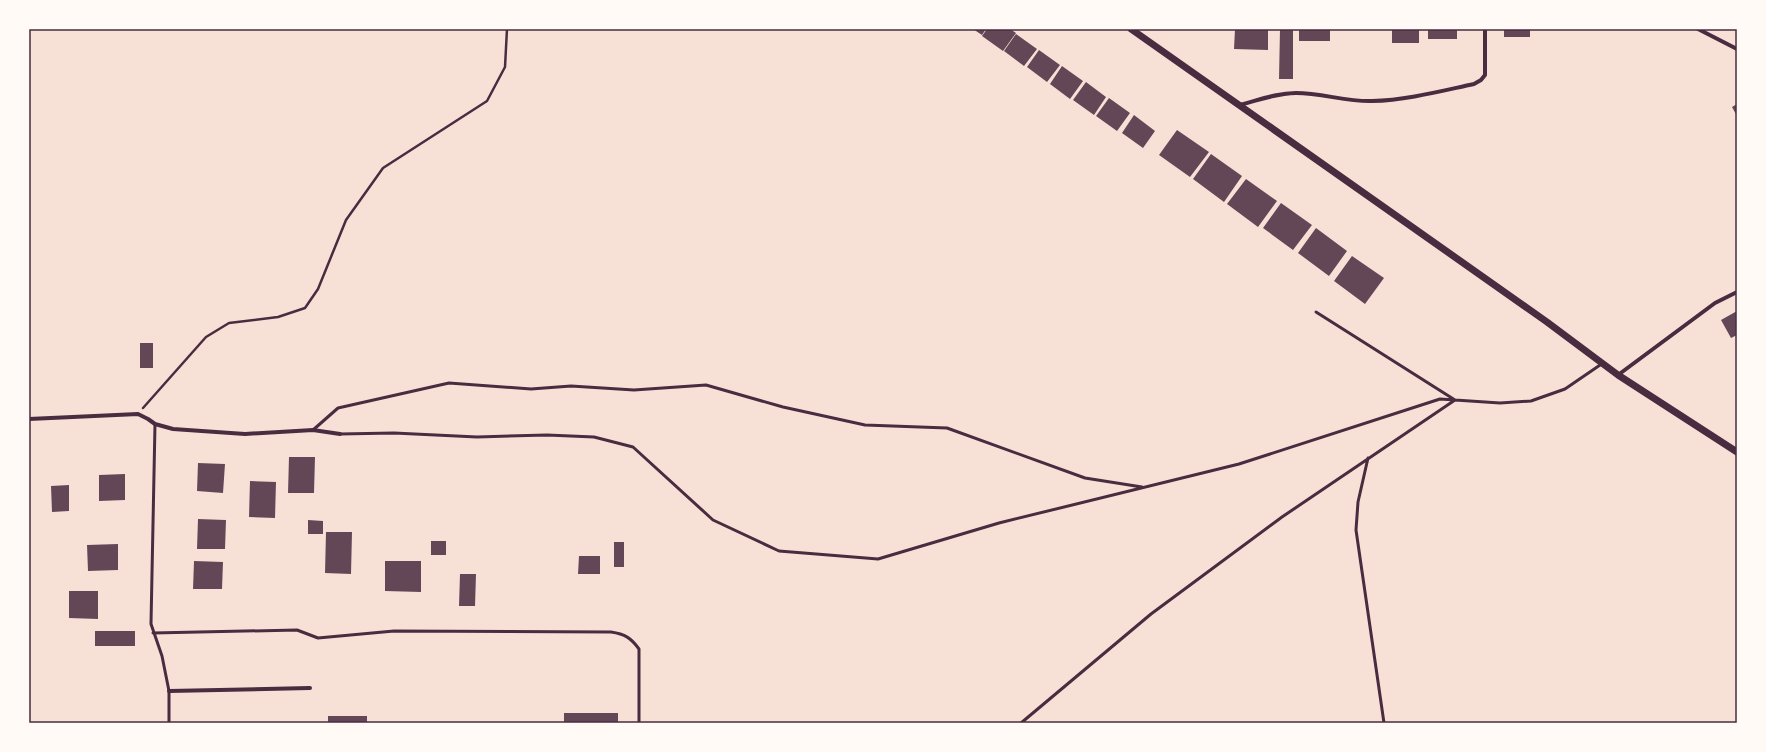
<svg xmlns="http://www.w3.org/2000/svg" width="1766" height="752" viewBox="0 0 1766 752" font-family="Ubuntu,sans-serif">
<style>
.building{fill:#644757}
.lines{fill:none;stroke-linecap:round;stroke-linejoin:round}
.path{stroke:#4a2c40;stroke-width:2.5}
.service{stroke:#4a2c40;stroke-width:3}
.minor{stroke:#4a2c40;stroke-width:4}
.tertiary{stroke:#4a2c40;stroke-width:7}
.neatline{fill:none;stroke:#4a2c40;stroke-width:1.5}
</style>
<rect width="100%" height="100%" fill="#f7e1d7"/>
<path class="building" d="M 973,29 L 986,29 L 982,35 Z
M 987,29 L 1010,29 L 1016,33 L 1003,51 L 982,36 Z
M 1235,29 L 1268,29 L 1268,50 L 1234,49 Z
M 1280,29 L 1293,29 L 1293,79 L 1279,79 Z
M 1299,29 L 1330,29 L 1330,41 L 1299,41 Z
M 1392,29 L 1419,29 L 1419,43 L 1392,43 Z
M 1428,29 L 1457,29 L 1457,39 L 1428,39 Z
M 1504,29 L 1530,29 L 1530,37 L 1504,37 Z
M 1016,34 L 1037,49 L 1024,66 L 1004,51 Z
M 1039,50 L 1060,65 L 1047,82 L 1027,67 Z
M 1062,66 L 1083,81 L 1070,99 L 1050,84 Z
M 1086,82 L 1106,97 L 1094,115 L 1073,100 Z
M 1109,98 L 1130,113 L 1117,131 L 1096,116 Z
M 1737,104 L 1737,116 L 1732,107 Z
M 1134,115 L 1155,131 L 1143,148 L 1122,133 Z
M 1177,130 L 1209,152 L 1190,177 L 1159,155 Z
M 1211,154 L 1242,176 L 1224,202 L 1193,179 Z
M 1246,179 L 1277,201 L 1258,227 L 1227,204 Z
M 1281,203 L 1312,225 L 1293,250 L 1263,228 Z
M 1316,228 L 1347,251 L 1329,276 L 1298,253 Z
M 1352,256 L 1384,278 L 1365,304 L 1334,281 Z
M 1737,311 L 1737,335 L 1731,338 L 1721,320 Z
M 140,343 L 153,343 L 153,368 L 140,368 Z
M 289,457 L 315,457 L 314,493 L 288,493 Z
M 198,463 L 225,464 L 223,493 L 197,491 Z
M 125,474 L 125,500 L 99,501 L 99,475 Z
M 250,481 L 276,482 L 275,518 L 249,517 Z
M 69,485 L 69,511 L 52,512 L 51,486 Z
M 198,519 L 226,520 L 225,549 L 197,549 Z
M 308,520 L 323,521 L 323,534 L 308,534 Z
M 326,532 L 352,532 L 351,574 L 325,573 Z
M 431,541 L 446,541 L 446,555 L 431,555 Z
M 614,542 L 624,542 L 624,567 L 614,567 Z
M 118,544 L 118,570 L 88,571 L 87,545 Z
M 579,556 L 600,556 L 600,574 L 578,574 Z
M 194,561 L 223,562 L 222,589 L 193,589 Z
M 385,561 L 421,561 L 421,592 L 385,591 Z
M 460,574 L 476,574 L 475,606 L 459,606 Z
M 69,591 L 98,591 L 98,619 L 69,618 Z
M 95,631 L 135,631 L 135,646 L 95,646 Z
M 564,713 L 618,713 L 618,723 L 564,723 Z
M 328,716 L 367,716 L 367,723 L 328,723 Z"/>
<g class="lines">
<path class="path" d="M 143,408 L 206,337 L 229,323 L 278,317 L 305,308 L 318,289 L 346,220 L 383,168 L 487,101 L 505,67 L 507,29"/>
<path class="service" d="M 155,424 L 151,624 L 162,656 L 169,691 L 169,723
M 313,430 L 338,408 L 449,383 L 531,389 L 571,386 L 634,390 L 706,385 L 783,407 L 865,425 L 947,428 L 1085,478 L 1142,487
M 340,434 L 394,433 L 477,437 L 547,435 L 594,437 L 633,447 L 713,520 L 779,551 L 878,559 L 999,523 L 1239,464 L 1440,399 L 1500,403 L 1531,401 L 1565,389 L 1603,363
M 1368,458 L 1358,502 L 1356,530 L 1384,723
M 153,633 L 297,630 L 318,638 L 394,631 L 611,632 C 625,634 631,638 639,649 L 639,723
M 1021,723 L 1151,614 L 1282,517 L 1455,400 L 1316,312"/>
<path class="minor" d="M 1698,29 L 1737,49
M 1240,105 C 1259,100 1277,93 1296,93 C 1322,93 1347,102 1372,101 C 1407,100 1441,91 1474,84 L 1481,80 L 1485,75 L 1485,29
M 1618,375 L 1715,303 L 1737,292
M 29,419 L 138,414 L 148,419 L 155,424 L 173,429 L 245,434 L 313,430 L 340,434
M 169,691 L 310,688"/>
<path class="tertiary" d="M 1131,29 L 1547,322 L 1618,375 L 1737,452"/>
</g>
<rect width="1766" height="752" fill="none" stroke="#fffaf5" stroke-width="60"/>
<rect x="30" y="30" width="1706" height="692" class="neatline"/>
</svg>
